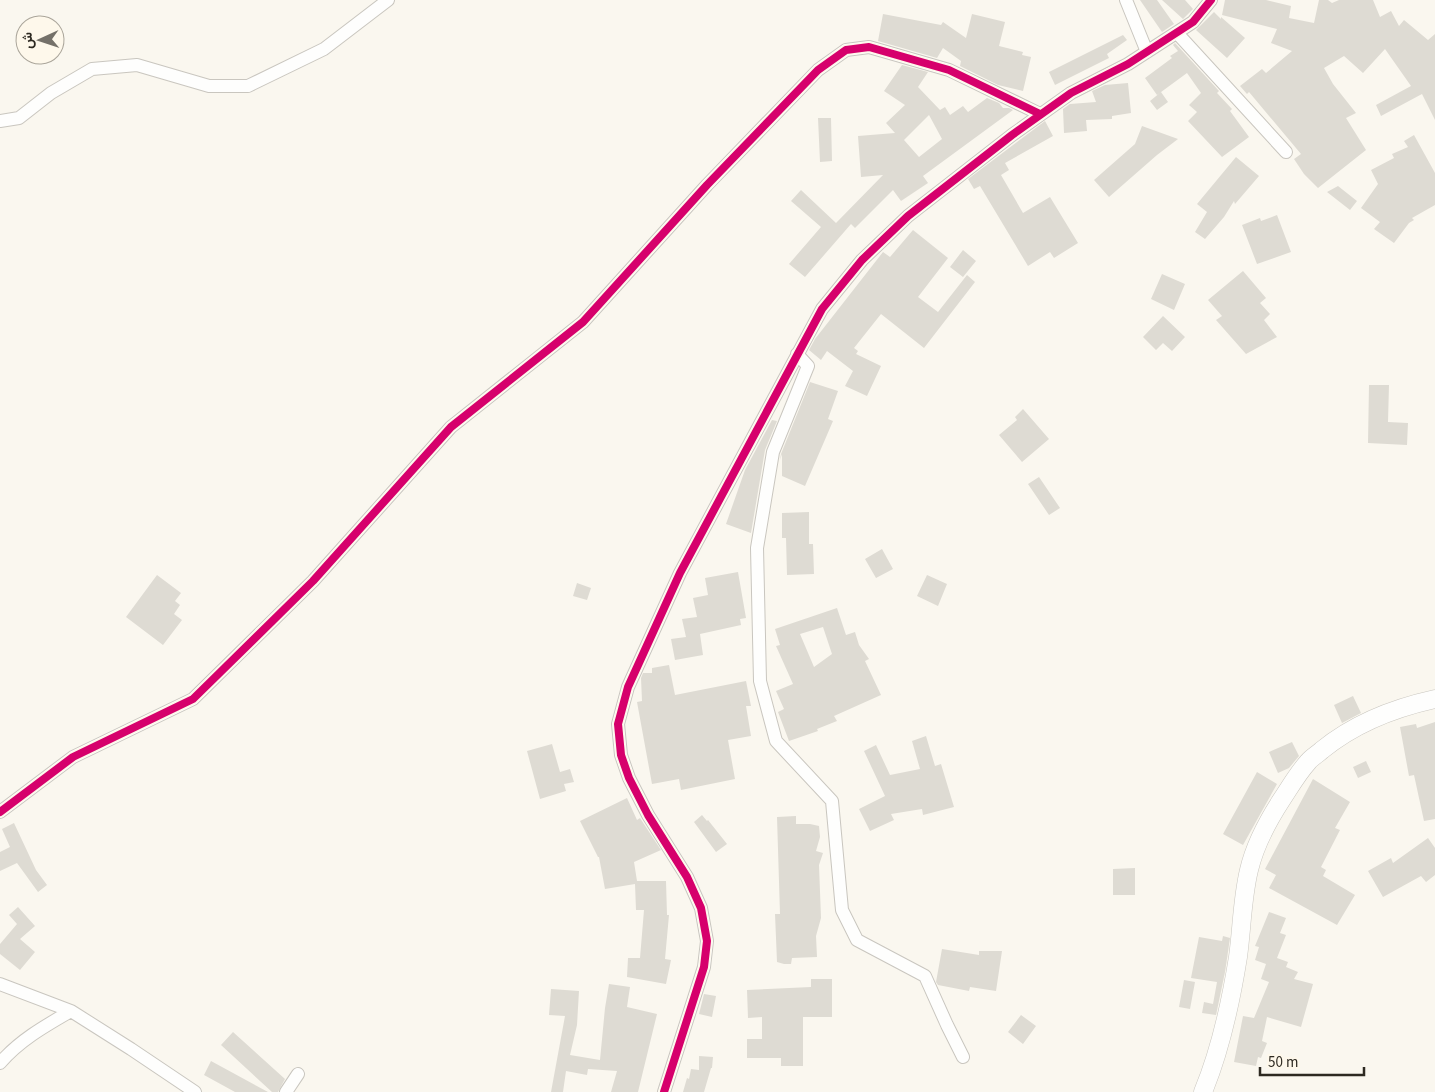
<svg xmlns="http://www.w3.org/2000/svg" width="1435" height="1092" viewBox="0 0 1435 1092" font-family="'Source Sans 3',Vazirmatn,sans-serif">
<style>
.building{fill:#dedbd3;fill-rule:evenodd}
.lines{fill:none;stroke-linecap:round;stroke-linejoin:round}
.street-casing{stroke:#c9c6bf;stroke-width:14}
.secondary-casing{stroke:#c9c6bf;stroke-width:19}
.street{stroke:#fefefd;stroke-width:12}
.secondary{stroke:#fefefd;stroke-width:18}
.cycleway-casing{stroke:#fef8eb;stroke-width:11}
.cycleway{stroke:#d6006c;stroke-width:8}
</style>
<rect width="100%" height="100%" fill="#faf7ef"/>
<path class="building" d="M 1140,0 L 1157,0 L 1174,24 L 1162,32 Z
M 1162,0 L 1185,0 L 1193,9 L 1183,19 Z
M 1225,0 L 1266,0 L 1291,6 L 1289,18 L 1314,23 L 1319,0 L 1328,0 L 1332,3 L 1339,0 L 1373,0 L 1380,17 L 1391,11 L 1399,26 L 1404,20 L 1428,40 L 1435,34 L 1435,120 L 1422,94 L 1381,116 L 1376,105 L 1411,86 L 1385,49 L 1363,73 L 1344,56 L 1324,68 L 1333,84 L 1356,113 L 1346,118 L 1366,150 L 1318,188 L 1304,174 L 1294,159 L 1301,154 L 1249,92 L 1247,94 L 1240,86 L 1262,69 L 1266,73 L 1292,51 L 1271,43 L 1277,29 L 1222,15 Z
M 1214,12 L 1221,19 L 1221,17 L 1245,38 L 1227,58 L 1196,30 Z
M 883,14 L 941,25 L 943,22 L 966,38 L 972,14 L 1005,22 L 999,46 L 1023,52 L 1022,55 L 1031,57 L 1023,91 L 998,85 L 960,66 L 961,61 L 943,48 L 937,58 L 878,41 Z
M 1123,35 L 1127,40 L 1107,54 L 1109,58 L 1055,85 L 1049,72 Z
M 1175,43 L 1219,91 L 1217,93 L 1232,109 L 1230,111 L 1249,137 L 1222,157 L 1188,121 L 1197,112 L 1189,105 L 1201,93 L 1187,73 L 1157,95 L 1145,78 L 1172,58 L 1170,56 L 1178,51 L 1173,45 Z
M 902,65 L 928,72 L 918,87 L 940,110 L 945,107 L 950,115 L 963,106 L 968,112 L 987,98 L 999,103 L 1003,108 L 1009,108 L 1013,110 L 923,176 L 928,183 L 901,201 L 893,190 L 855,228 L 851,224 L 805,277 L 789,264 L 821,227 L 791,201 L 801,190 L 836,223 L 883,175 L 861,177 L 858,136 L 895,133 L 886,123 L 905,105 L 884,91 ZM 929,115 L 942,139 L 919,157 L 904,140 Z
M 1128,83 L 1131,113 L 1112,116 L 1112,119 L 1086,120 L 1087,131 L 1064,133 L 1063,109 L 1070,104 L 1096,102 L 1092,91 L 1105,85 Z
M 1161,92 L 1168,102 L 1157,110 L 1150,101 Z
M 818,118 L 831,118 L 832,161 L 820,162 Z
M 1045,121 L 1053,136 L 1005,163 L 1009,170 L 1001,175 L 1023,213 L 1050,197 L 1078,243 L 1054,258 L 1050,252 L 1028,266 L 980,186 L 974,189 L 968,179 Z
M 1142,126 L 1178,139 L 1157,155 L 1109,197 L 1094,180 L 1135,144 Z
M 1414,135 L 1435,173 L 1435,205 L 1412,218 L 1414,220 L 1409,223 L 1394,243 L 1374,229 L 1380,222 L 1361,208 L 1378,184 L 1371,170 L 1394,158 L 1392,154 L 1408,147 L 1404,141 Z
M 1236,157 L 1259,176 L 1235,204 L 1234,201 L 1224,217 L 1205,239 L 1195,232 L 1207,212 L 1197,204 Z
M 1338,186 L 1357,201 L 1350,210 L 1327,192 Z
M 1277,215 L 1291,252 L 1257,264 L 1242,225 L 1260,218 L 1261,221 Z
M 913,230 L 948,258 L 918,297 L 938,312 L 967,275 L 975,282 L 924,348 L 881,314 L 854,348 L 858,351 L 856,354 L 881,366 L 867,396 L 845,386 L 853,371 L 827,351 L 821,360 L 809,350 L 815,339 L 883,252 L 890,257 Z
M 963,250 L 976,261 L 963,277 L 950,267 Z
M 1243,271 L 1266,298 L 1260,303 L 1270,314 L 1264,320 L 1277,337 L 1246,354 L 1216,320 L 1222,316 L 1208,300 Z
M 1162,274 L 1185,284 L 1174,310 L 1151,299 Z
M 1163,316 L 1185,337 L 1172,351 L 1163,343 L 1156,350 L 1143,337 Z
M 810,382 L 838,391 L 828,419 L 833,421 L 805,486 L 782,476 L 782,454 L 780,460 L 781,454 Z
M 1369,385 L 1389,385 L 1388,422 L 1408,423 L 1407,445 L 1368,443 Z
M 1023,409 L 1049,439 L 1022,462 L 999,435 L 1017,420 L 1015,417 Z
M 772,420 L 777,421 L 765,450 L 751,533 L 726,524 L 745,470 Z
M 1039,477 L 1060,508 L 1049,515 L 1028,484 Z
M 809,512 L 809,544 L 813,544 L 814,574 L 787,575 L 786,538 L 782,538 L 782,513 Z
M 882,549 L 893,569 L 876,578 L 865,559 Z
M 738,572 L 746,618 L 740,619 L 741,625 L 700,634 L 703,655 L 675,660 L 671,639 L 686,637 L 682,619 L 697,617 L 693,598 L 708,595 L 705,578 Z
M 157,575 L 181,593 L 175,601 L 180,605 L 174,614 L 182,620 L 163,645 L 126,617 Z
M 927,575 L 947,584 L 938,606 L 917,596 Z
M 577,583 L 591,588 L 587,600 L 573,596 Z
M 837,608 L 846,635 L 855,632 L 859,645 L 869,659 L 865,661 L 881,695 L 834,716 L 837,721 L 817,729 L 818,731 L 789,741 L 778,712 L 784,709 L 776,691 L 793,684 L 776,646 L 780,645 L 775,629 ZM 823,627 L 832,654 L 814,667 L 800,634 Z
M 669,665 L 675,695 L 746,681 L 751,706 L 746,706 L 751,736 L 728,740 L 735,779 L 681,790 L 679,779 L 652,784 L 637,702 L 642,701 L 641,678 L 643,673 L 652,673 L 652,668 Z
M 1353,696 L 1361,713 L 1342,723 L 1334,705 Z
M 1435,722 L 1435,819 L 1424,821 L 1414,775 L 1409,776 L 1400,727 L 1416,724 L 1417,728 Z
M 926,736 L 935,766 L 941,764 L 954,807 L 923,815 L 922,809 L 891,814 L 894,820 L 870,831 L 859,809 L 885,796 L 864,751 L 876,745 L 890,775 L 920,769 L 912,741 Z
M 1292,742 L 1299,756 L 1289,768 L 1278,773 L 1269,752 Z
M 552,744 L 560,772 L 570,769 L 574,782 L 564,784 L 566,791 L 540,799 L 527,751 Z
M 1366,761 L 1371,772 L 1358,778 L 1353,767 Z
M 1257,772 L 1277,784 L 1243,845 L 1223,834 Z
M 1313,779 L 1350,802 L 1335,828 L 1340,830 L 1321,867 L 1326,870 L 1323,876 L 1355,895 L 1337,925 L 1269,888 L 1276,875 L 1265,869 Z
M 627,798 L 637,820 L 640,818 L 661,850 L 634,862 L 637,881 L 666,881 L 667,915 L 669,915 L 665,959 L 671,960 L 666,984 L 627,977 L 628,958 L 640,958 L 644,910 L 636,910 L 635,884 L 605,889 L 599,857 L 598,857 L 580,821 Z
M 702,815 L 707,821 L 708,820 L 727,844 L 716,852 L 694,822 Z
M 796,816 L 796,824 L 810,824 L 819,826 L 820,837 L 816,851 L 823,853 L 819,865 L 821,918 L 816,936 L 817,957 L 792,958 L 791,964 L 784,964 L 777,962 L 775,914 L 780,914 L 777,817 Z
M 14,823 L 36,870 L 47,885 L 38,892 L 17,863 L 0,871 L 0,852 L 10,847 L 2,829 Z
M 1428,838 L 1435,848 L 1435,875 L 1426,882 L 1421,876 L 1383,897 L 1368,871 L 1391,858 L 1393,863 Z
M 1135,868 L 1135,895 L 1113,895 L 1113,869 Z
M 18,907 L 35,926 L 20,939 L 35,952 L 20,970 L 0,954 L 0,944 L 17,924 L 9,915 Z
M 1269,912 L 1286,918 L 1280,933 L 1286,935 L 1277,958 L 1288,962 L 1286,967 L 1298,972 L 1294,979 L 1313,984 L 1301,1027 L 1267,1017 L 1262,1041 L 1267,1043 L 1261,1058 L 1258,1057 L 1256,1066 L 1234,1062 L 1243,1016 L 1254,1018 L 1269,982 L 1261,979 L 1266,964 L 1255,960 L 1259,947 L 1255,946 Z
M 1223,936 L 1230,938 L 1225,972 L 1216,1015 L 1202,1013 L 1204,1002 L 1213,1004 L 1217,982 L 1191,978 L 1199,937 L 1222,941 Z
M 942,949 L 979,955 L 979,951 L 1002,951 L 996,991 L 970,987 L 969,991 L 938,985 L 936,982 Z
M 811,979 L 832,979 L 832,1017 L 803,1017 L 803,1066 L 781,1066 L 781,1058 L 747,1058 L 747,1039 L 762,1039 L 762,1017 L 748,1018 L 747,990 L 811,987 Z
M 1184,980 L 1195,982 L 1190,1009 L 1179,1007 Z
M 609,984 L 630,987 L 627,1007 L 657,1014 L 638,1092 L 611,1092 L 617,1071 L 588,1069 L 587,1075 L 566,1071 L 563,1092 L 551,1092 L 565,1016 L 549,1015 L 551,989 L 579,991 L 577,1025 L 570,1055 L 600,1060 L 605,1008 Z
M 704,994 L 716,996 L 712,1017 L 699,1014 Z
M 1021,1015 L 1036,1026 L 1023,1044 L 1008,1032 Z
M 233,1032 L 285,1079 L 278,1092 L 272,1092 L 221,1045 Z
M 699,1056 L 713,1057 L 712,1068 L 711,1068 L 704,1092 L 683,1092 L 687,1078 L 689,1079 L 691,1069 L 699,1070 Z
M 211,1061 L 268,1092 L 235,1092 L 204,1075 Z"/>
<g class="lines">
<g class="street-casing">
<path id="street" d="M 1126,0 L 1147,52
M 1177,33 L 1286,152
M 0,121 L 19,118 L 51,93 L 92,69 L 137,65 L 209,86 L 248,86 L 324,49 L 388,0
M 797,354 L 808,366 L 773,452 L 757,548 L 760,681 L 776,741 L 832,801 L 842,910 L 857,940 L 925,976 L 947,1025 L 963,1057
M 0,812 L 73,757 L 193,699 L 313,581 L 451,427 L 583,322 L 707,185 L 818,70 L 846,50 L 869,47 L 949,70 L 1040,114
M 0,984 L 71,1011
M 0,1063 C 20,1040 45,1026 71,1011 L 131,1049 L 195,1092
M 286,1092 L 298,1074
M 664,1092 L 704,967 L 707,941 L 701,908 L 687,877 L 648,815 L 629,778 L 621,755 L 618,724 L 628,687 L 680,573 L 822,309 L 862,260 L 908,216 L 1012,135 L 1071,93 L 1128,64 L 1193,22 L 1211,0"/>
</g>
<g class="secondary-casing">
<path id="secondary" d="M 1203,1092 C 1220,1051 1231,1001 1238,957 C 1242,928 1242,899 1249,870 C 1255,844 1267,822 1282,799 C 1290,787 1298,773 1308,762 C 1312,757 1318,754 1322,750 C 1355,723 1394,708 1435,699"/>
</g>
<use href="#street" class="street"/>
<use href="#secondary" class="secondary"/>
<g class="cycleway-casing">
<path id="cycleway" d="M 0,812 L 73,757 L 193,699 L 313,581 L 451,427 L 583,322 L 707,185 L 818,70 L 846,50 L 869,47 L 949,70 L 1040,114
M 664,1092 L 704,967 L 707,941 L 701,908 L 687,877 L 648,815 L 629,778 L 621,755 L 618,724 L 628,687 L 680,573 L 822,309 L 862,260 L 908,216 L 1012,135 L 1071,93 L 1128,64 L 1193,22 L 1211,0"/>
</g>
<use href="#cycleway" class="cycleway"/>
</g>
<g transform="translate(40 40) rotate(267)"><circle r="24" fill="#fef8eb" stroke="#aaa59a"/>
<path d="M0-4L9 19L0 12L-9 19Z" fill="#757169"/>
<text y="-8" font-size="14" font-weight="bold" text-anchor="middle" fill="#2d2921">ش</text>
</g>
<path d="M1260 1067v8h104v-8" fill="none" stroke="#2d2921" stroke-width="2.5"/>
<text x="1268" y="1067" font-size="15" fill="#2d2921" stroke="#fef8eb" stroke-width="4" paint-order="stroke">50 m</text>
</svg>
